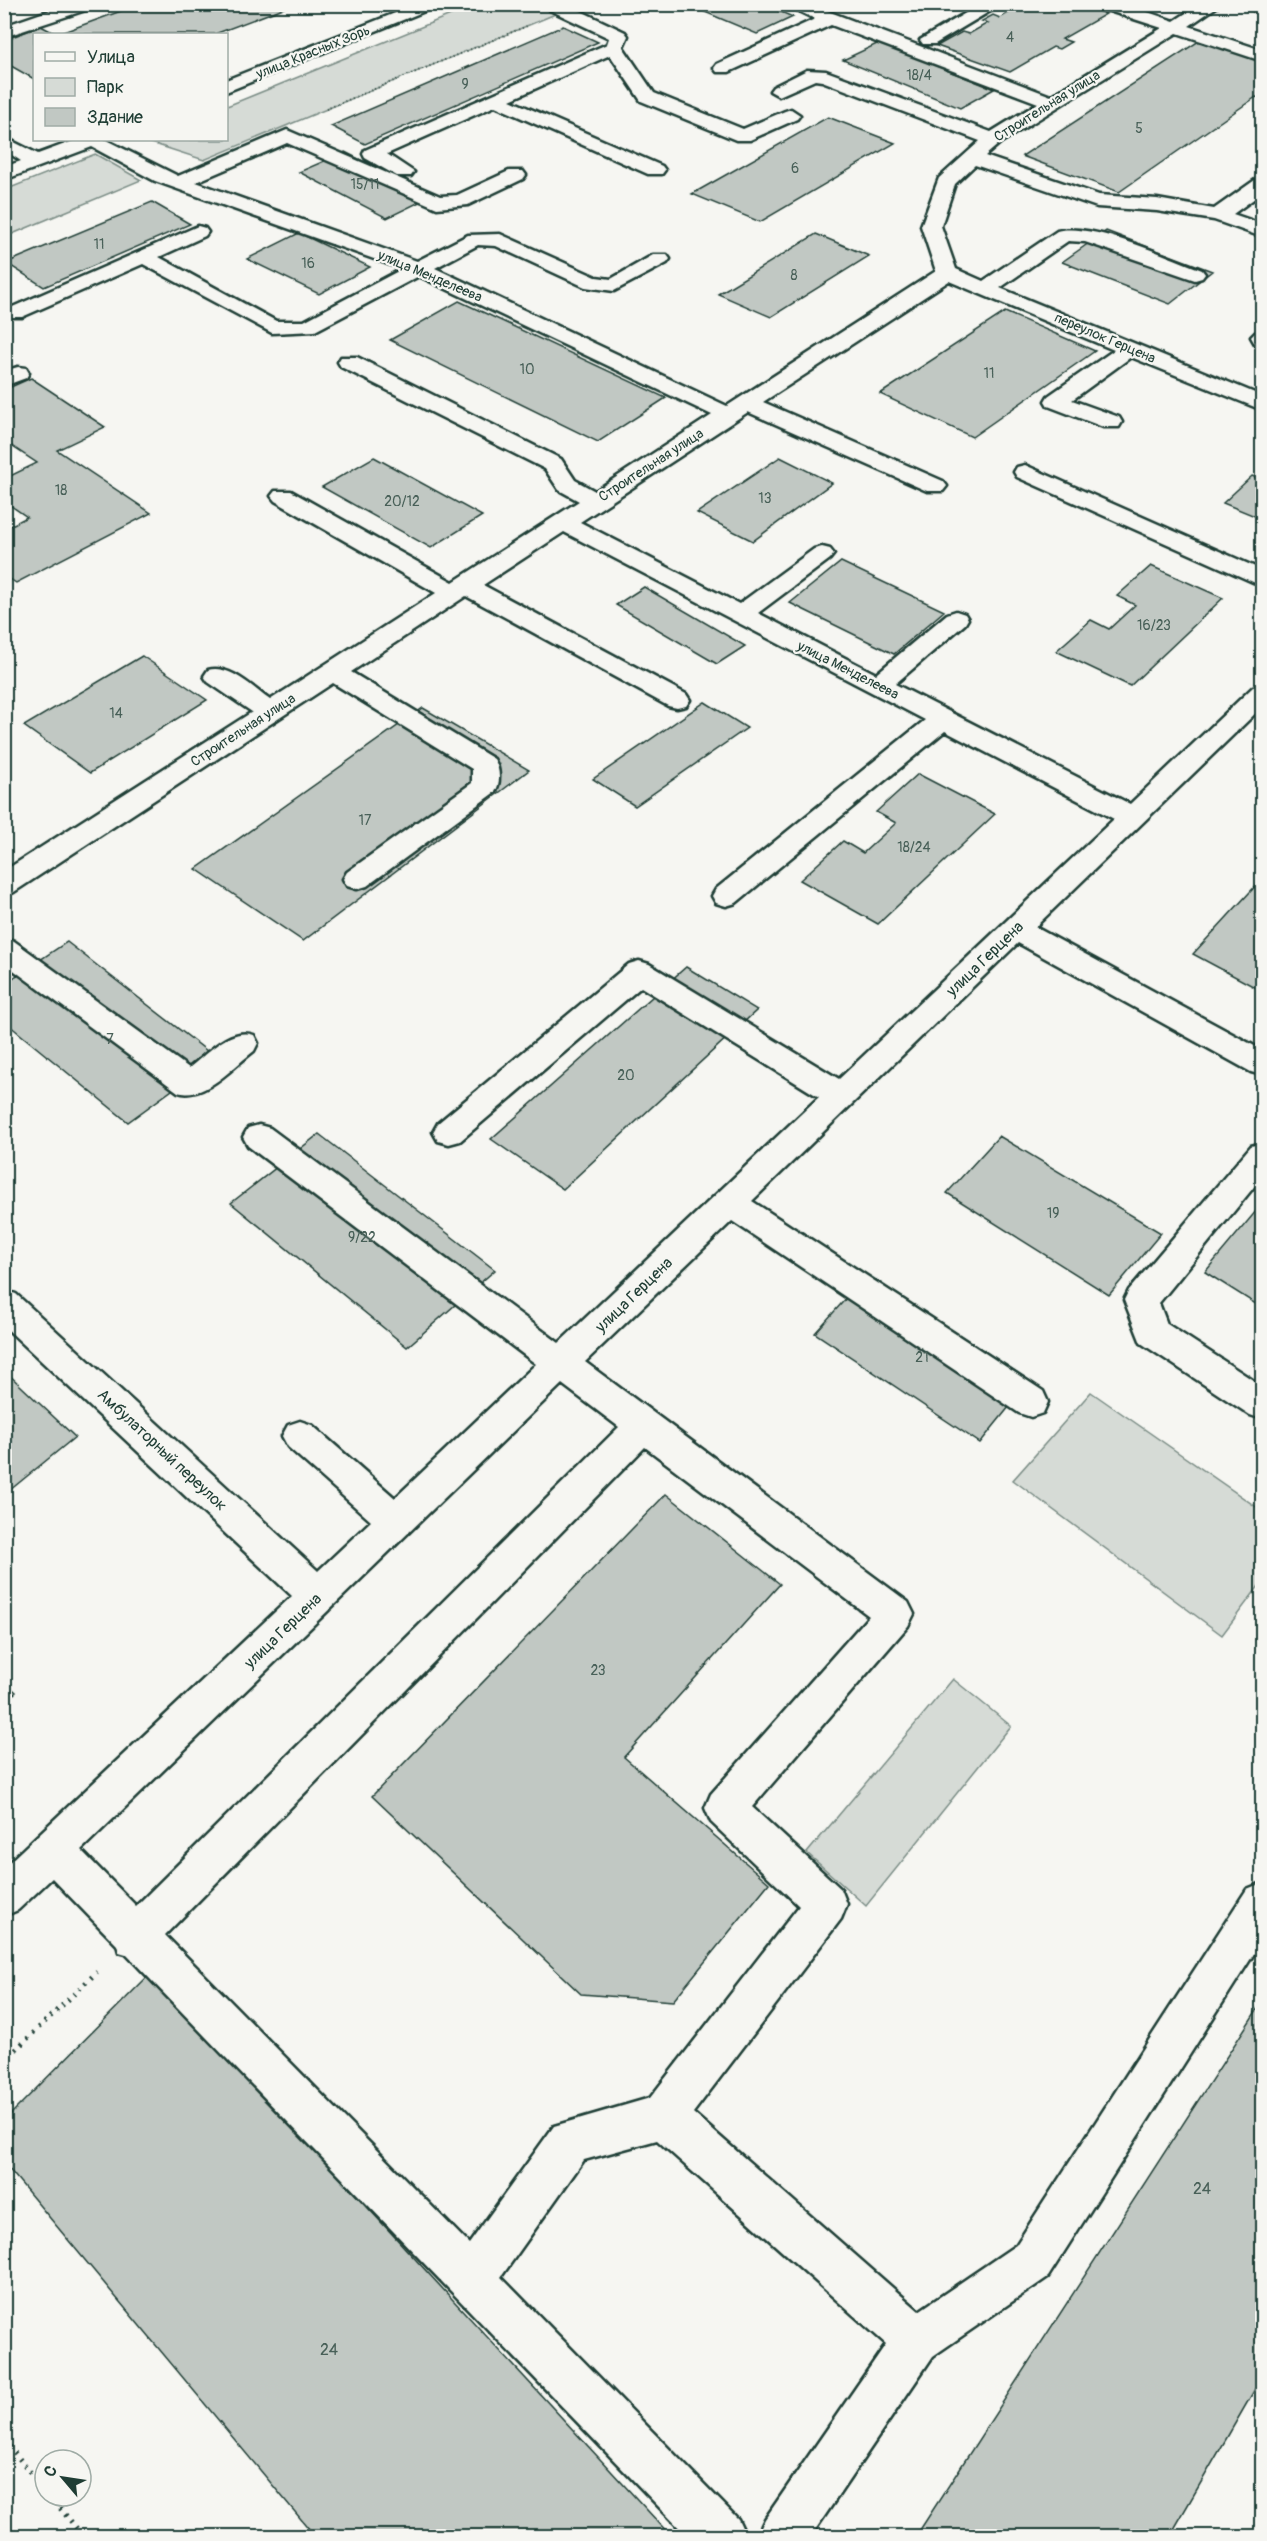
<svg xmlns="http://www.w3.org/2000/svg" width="1267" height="2541" viewBox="0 0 1267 2541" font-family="Pangolin,sans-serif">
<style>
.green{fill:#d6dbd6;stroke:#7a8c85;stroke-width:1.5}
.building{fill:#c1c8c3;stroke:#1f3d34;stroke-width:1.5}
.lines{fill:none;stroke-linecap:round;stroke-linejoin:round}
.minor-casing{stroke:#1f3d34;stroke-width:5}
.path-far1{stroke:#1f3d34;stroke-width:2;stroke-dasharray:1 3;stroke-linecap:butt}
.path{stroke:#1f3d34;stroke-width:5;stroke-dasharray:2 6;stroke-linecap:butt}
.minor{fill:#f6f6f2;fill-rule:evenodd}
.labels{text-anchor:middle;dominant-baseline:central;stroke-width:4.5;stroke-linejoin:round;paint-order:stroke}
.number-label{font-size:14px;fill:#486058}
.far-street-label{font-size:14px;fill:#1f3d34;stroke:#f6f6f2}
.street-label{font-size:16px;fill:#1f3d34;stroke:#f6f6f2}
.near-number-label{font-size:16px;fill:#486058}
</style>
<rect width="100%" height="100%" fill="#f6f6f2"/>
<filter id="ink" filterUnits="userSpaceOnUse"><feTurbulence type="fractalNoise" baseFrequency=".0167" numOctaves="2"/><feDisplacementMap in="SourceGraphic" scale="12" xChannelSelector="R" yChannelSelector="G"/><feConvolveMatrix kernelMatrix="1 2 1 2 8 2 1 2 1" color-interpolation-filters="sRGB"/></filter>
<g filter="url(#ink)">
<path class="green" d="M 475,5 L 550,5 L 565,10 L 204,160 L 142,140 L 226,140 L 227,106 Z
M 95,154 L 141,180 L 5,237 L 5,190 Z
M 1091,1392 L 1262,1511 L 1262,1582 L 1222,1635 L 1013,1480 Z
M 953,1679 L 1011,1726 L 866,1906 L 807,1853 Z"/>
<path class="building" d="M 140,4 L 294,4 L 215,34 L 58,34 Z
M 686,4 L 762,4 L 793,17 L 757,34 Z
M 1020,4 L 1078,4 L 1106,14 L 1062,39 L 1071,42 L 1059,49 L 1053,47 L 1010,72 L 937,46 L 962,32 L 969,34 L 988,23 L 982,21 L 993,15 L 1000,18 L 1022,5 Z
M 41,26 L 56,34 L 34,34 L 34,79 L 4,62 L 4,40 Z
M 563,26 L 598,42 L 365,144 L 331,126 Z
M 1202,39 L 1262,59 L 1262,99 L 1256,97 L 1119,192 L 1022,156 Z
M 879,43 L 994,89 L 960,108 L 843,60 Z
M 828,117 L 895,143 L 760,222 L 692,194 Z
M 345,152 L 432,196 L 387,218 L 299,172 Z
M 152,202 L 190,224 L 44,287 L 6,263 Z
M 1106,231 L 1212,271 L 1170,304 L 1062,262 Z
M 299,233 L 370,267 L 319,294 L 247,259 Z
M 816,234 L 869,256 L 771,317 L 718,294 Z
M 459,301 L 666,398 L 598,442 L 390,340 Z
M 1005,312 L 1095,351 L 972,437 L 880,394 Z
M 31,378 L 105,427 L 57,450 L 151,513 L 16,583 L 4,575 L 4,529 L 27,517 L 4,501 L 4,479 L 37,463 L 4,441 L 4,390 Z
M 374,457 L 482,516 L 431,548 L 322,487 Z
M 780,457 L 832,483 L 753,541 L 697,513 Z
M 1252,476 L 1262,480 L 1262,519 L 1223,503 Z
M 841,562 L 944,611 L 894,654 L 790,603 Z
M 1151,566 L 1223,598 L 1130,686 L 1056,651 L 1091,620 L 1109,629 L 1135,605 L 1117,596 Z
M 644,587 L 745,646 L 717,664 L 616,605 Z
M 142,656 L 207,700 L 90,773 L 24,726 Z
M 705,702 L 747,728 L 635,806 L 593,779 Z
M 423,708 L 529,770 L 303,941 L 196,869 Z
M 918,774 L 995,814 L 878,924 L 800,880 L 843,841 L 863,853 L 896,823 L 876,812 Z
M 1262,879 L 1262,991 L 1193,954 Z
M 67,942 L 216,1058 L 128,1122 L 4,1021 L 4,984 Z
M 686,967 L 757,1010 L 563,1189 L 491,1139 Z
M 319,1134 L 495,1270 L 407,1347 L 231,1203 Z
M 999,1136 L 1161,1233 L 1109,1295 L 947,1193 Z
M 1262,1204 L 1262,1308 L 1205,1272 Z
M 867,1275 L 1030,1381 L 980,1443 L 815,1333 Z
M 4,1370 L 75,1437 L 4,1495 Z
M 666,1494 L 780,1584 L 624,1757 L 769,1883 L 673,2001 L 581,1994 L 372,1796 Z
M 4,1681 L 16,1692 L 4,1703 Z
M 151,1973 L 671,2536 L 315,2536 L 4,2163 L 4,2121 Z
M 1262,2002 L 1262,2377 L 1170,2536 L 916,2536 Z"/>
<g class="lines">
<g class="minor-casing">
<path id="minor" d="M 68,4 L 94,4 L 92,8 L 4,37 L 4,26 Z
M 418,4 L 442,4 L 226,92 L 226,80 Z
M 549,4 L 566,4 L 625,32 L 628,36 L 623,47 L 654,93 L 743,129 L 785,111 L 791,109 L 800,115 L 797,119 L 750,140 L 736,140 L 641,101 L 610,55 L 510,100 L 662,166 L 665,170 L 662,174 L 648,174 L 495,106 L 387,154 L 414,172 L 411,176 L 397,176 L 365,158 L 363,154 L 365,150 L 607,44 L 609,38 L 550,10 Z
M 784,4 L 809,4 L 1051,96 L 1162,28 L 1100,8 L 1098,4 L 1124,4 L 1174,21 L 1200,4 L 1221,4 L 1189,26 L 1262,50 L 1262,61 L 1177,33 L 1000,143 L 985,156 L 1099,195 L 1157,199 L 1214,209 L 1255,180 L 1262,178 L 1262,193 L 1233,214 L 1262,224 L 1262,237 L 1214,220 L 1157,211 L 1097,207 L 975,165 L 955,184 L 941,226 L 956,269 L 983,281 L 1057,231 C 1092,222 1167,257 1202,270 L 1205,274 L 1202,278 L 1195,280 L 1085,242 L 1068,241 L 1000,288 L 1262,396 L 1262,410 L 1131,357 L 1072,400 L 1119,417 L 1122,422 L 1119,427 L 1103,427 L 1048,406 L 1045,401 L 1048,396 L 1114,350 L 949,281 L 763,402 L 943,481 L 947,486 L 943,491 L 927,491 L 748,412 L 580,522 L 739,604 L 814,549 L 822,547 L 830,549 L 834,554 L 830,559 L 758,613 L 876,674 L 947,614 L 956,611 L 965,614 L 968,619 L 965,624 L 895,684 L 1130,804 L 1253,687 L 1262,685 L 1262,707 L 1035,927 L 1262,1050 L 1262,1075 L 1251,1072 L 1018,943 L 752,1201 L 1043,1391 L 1048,1402 L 1043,1413 L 1031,1417 L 1019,1413 L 732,1221 L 585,1362 L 908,1602 L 914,1614 L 908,1626 L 752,1807 L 841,1889 L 847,1904 L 841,1919 L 693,2113 L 919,2311 L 1016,2245 L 1247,1889 L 1262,1883 L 1262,1941 L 1048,2277 L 933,2356 L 811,2536 L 757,2536 L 765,2519 L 886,2344 L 657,2140 L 584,2160 L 501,2277 L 738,2519 L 746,2536 L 687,2536 L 126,1954 L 119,1952 L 117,1945 L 52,1878 L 18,1910 L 4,1916 L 4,1867 L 292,1596 L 4,1326 L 4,1290 L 16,1294 L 318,1571 L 371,1521 L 288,1447 L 282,1436 L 288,1425 L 300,1421 L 312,1425 L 395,1498 L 536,1364 L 248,1146 L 243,1137 L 248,1128 L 259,1125 L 270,1128 L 559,1343 L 819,1097 L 641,987 L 460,1141 L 449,1144 L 438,1141 L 433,1132 L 438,1123 L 629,964 L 639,961 L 649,964 L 839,1079 L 1114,819 L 945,731 L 736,903 L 726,906 L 716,903 L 712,896 L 716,889 L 925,720 L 564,532 L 483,585 L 686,694 L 690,700 L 686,706 L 677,708 L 668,706 L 466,596 L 351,672 L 494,759 C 500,768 501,783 495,792 L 367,886 L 357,889 L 347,886 L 343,879 L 347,872 L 472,783 L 472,769 L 333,683 L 14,892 L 4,895 L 4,871 L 252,712 L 208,682 L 204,676 L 208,670 C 230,664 253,688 270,700 L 436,593 L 275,501 L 271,496 L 275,491 L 291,491 L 453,582 L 579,501 L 559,490 L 545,469 L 341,367 L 338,362 L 341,357 L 357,357 L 561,459 L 575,480 L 595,491 L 712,415 L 419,276 L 315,331 L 272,333 L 143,264 L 22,317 L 8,317 L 5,313 L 8,309 L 198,226 L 205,228 L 208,232 L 205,236 L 159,257 L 276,321 L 304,321 L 402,269 L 155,181 L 92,147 L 4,180 L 4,167 L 21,161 L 4,150 L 4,137 L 38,154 L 76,140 L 106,140 L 178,176 L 287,130 L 440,196 L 457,195 L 509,171 L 523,171 L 526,175 L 523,179 L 468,205 L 437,208 L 287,143 L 196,182 L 417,261 L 468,235 L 500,234 L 596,277 L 611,279 L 653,255 L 667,255 L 670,259 L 667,263 L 614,291 L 585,287 L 496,246 L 478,245 L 435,268 L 727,406 L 936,271 L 921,226 L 939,178 L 980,141 L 822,81 L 815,80 L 779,96 L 770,91 L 773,87 L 807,70 L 826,71 L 991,132 L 1038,103 L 831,25 L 729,72 L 717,72 L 714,68 L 717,64 L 815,19 ZM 562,1384 L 619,1427 L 136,1906 L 81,1850 ZM 645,1447 L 869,1616 L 711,1794 L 705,1808 L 711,1822 L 799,1906 L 650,2098 L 554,2126 L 469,2244 L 165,1935 Z
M 981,4 L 1002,4 L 935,44 L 923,44 L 920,40 Z
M 1240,4 L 1262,4 L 1262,14 Z
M 1262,331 L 1262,346 L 1255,344 L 1251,337 L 1255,333 Z
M 18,367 L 26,368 L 29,373 L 26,378 L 4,386 L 4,371 Z
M 1025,465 L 1262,570 L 1262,586 L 1017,477 L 1014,472 L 1017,467 Z
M 4,938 L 14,941 L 189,1068 C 207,1054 230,1027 254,1035 L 258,1043 L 254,1051 C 234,1066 204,1101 178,1092 L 4,963 Z
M 1262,1143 L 1262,1177 L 1159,1303 L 1167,1324 L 1262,1386 L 1262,1419 L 1250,1415 L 1141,1343 L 1124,1300 L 1129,1290 L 1251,1146 Z"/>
</g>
<path class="path-far1" d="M 326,109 L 527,26"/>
<path class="path" d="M 4,2061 L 97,1972
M 4,2440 L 45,2490
M 50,2496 L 83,2536"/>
<use href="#minor" class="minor"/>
</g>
</g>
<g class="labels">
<g class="number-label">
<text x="1010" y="37">4</text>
<text x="919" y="75">18/4</text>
<text x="465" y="84">9</text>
<text x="1139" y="128">5</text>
<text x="795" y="168">6</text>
<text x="365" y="184">15/11</text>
<text x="99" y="244">11</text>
<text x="308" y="263">16</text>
<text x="794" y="275">8</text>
<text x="527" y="369">10</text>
<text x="989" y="373">11</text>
<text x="61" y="490">18</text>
<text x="765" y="498">13</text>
<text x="402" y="501">20/12</text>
<text x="1154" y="625">16/23</text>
<text x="116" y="713">14</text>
<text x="365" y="820">17</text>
<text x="914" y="847">18/24</text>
<text x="110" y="1039">7</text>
<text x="626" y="1075">20</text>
<text x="1053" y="1213">19</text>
<text x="362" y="1237">9/22</text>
<text x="922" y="1357">21</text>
<text x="598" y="1670">23</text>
</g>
<g class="far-street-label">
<text transform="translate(313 52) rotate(-22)">улица Красных Зорь</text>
<text transform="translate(1047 106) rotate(-32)">Строительная улица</text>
<text transform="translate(430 276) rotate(23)">улица Менделеева</text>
<text transform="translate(1105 338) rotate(23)">переулок Герцена</text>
<text transform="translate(651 465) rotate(-33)">Строительная улица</text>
<text transform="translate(848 670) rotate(27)">улица Менделеева</text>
<text transform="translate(243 730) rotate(-33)">Строительная улица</text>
</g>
<g class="street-label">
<text transform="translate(985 959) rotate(-44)">улица Герцена</text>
<text transform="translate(634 1295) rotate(-44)">улица Герцена</text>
<text transform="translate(162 1450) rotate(43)">Амбулаторный переулок</text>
<text transform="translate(283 1631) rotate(-44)">улица Герцена</text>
</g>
<g class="near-number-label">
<text x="1202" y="2189">24</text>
<text x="329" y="2350">24</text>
</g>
</g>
<rect width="1267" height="2541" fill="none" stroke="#f6f6f2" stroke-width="24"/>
<rect x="12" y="12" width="1243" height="2517" fill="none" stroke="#1f3d34" stroke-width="2" filter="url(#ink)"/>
<rect x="33" y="33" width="195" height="108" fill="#f6f6f2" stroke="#a0aca6" stroke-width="1.5"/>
<rect x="45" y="52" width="30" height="9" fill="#f6f6f2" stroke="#a0aca6" stroke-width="1.5"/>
<text x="87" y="63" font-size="18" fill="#1f3d34">Улица</text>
<rect x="45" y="78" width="30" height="18" fill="#d6dbd6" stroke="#a0aca6" stroke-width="1.5"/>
<text x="87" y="93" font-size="18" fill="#1f3d34">Парк</text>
<rect x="45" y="108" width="30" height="18" fill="#c1c8c3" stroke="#a0aca6" stroke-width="1.5"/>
<text x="87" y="123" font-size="18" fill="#1f3d34">Здание</text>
<g transform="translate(63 2478) rotate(299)"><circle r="28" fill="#f6f6f2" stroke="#a0aca6" stroke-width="1.5"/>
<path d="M0-4.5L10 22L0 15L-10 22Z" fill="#1f3d34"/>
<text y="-9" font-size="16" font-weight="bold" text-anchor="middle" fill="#1f3d34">С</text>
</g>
</svg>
